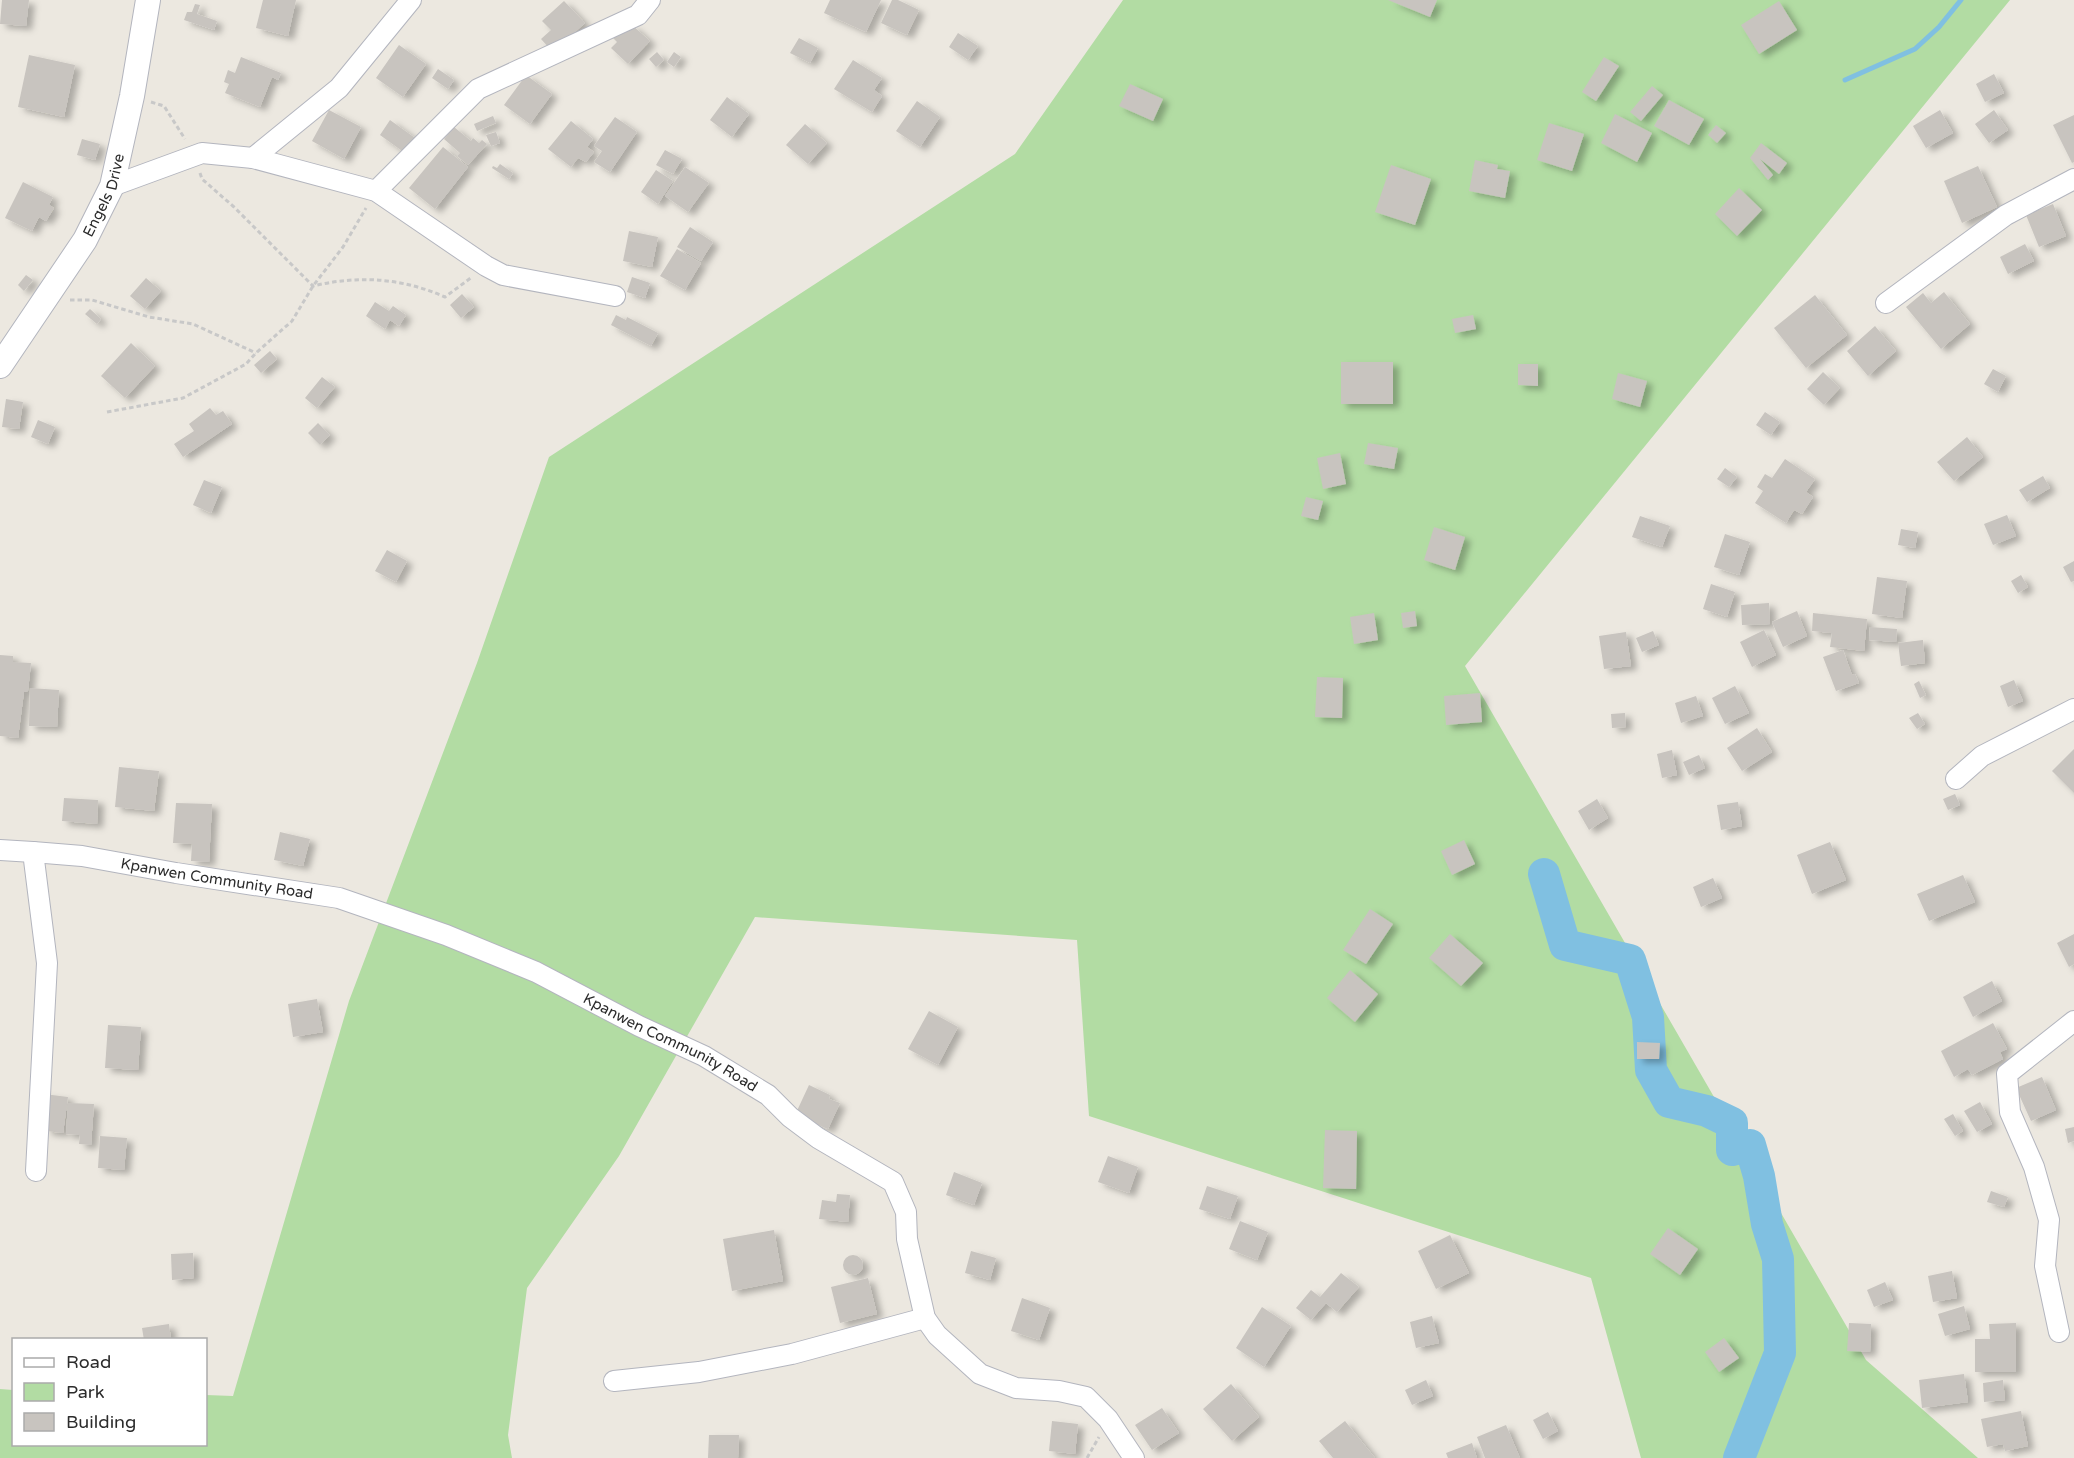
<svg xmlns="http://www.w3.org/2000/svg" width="2074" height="1458" viewBox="0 0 2074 1458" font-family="'Varela Round',sans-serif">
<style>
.green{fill:#b2dca3}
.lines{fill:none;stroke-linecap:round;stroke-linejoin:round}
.stream{stroke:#80c0e1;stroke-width:5}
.river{stroke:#80c0e1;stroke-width:32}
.building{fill:#c8c4bf;filter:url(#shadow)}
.minor-casing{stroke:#b3b5be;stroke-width:22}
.tertiary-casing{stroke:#b3b5be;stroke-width:26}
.path{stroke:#c8c8c8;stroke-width:3;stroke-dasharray:4.5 3;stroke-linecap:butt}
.minor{stroke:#fff;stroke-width:20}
.tertiary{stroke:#fff;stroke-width:24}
.labels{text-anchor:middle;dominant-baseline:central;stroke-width:4.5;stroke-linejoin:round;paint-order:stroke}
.street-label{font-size:15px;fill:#2c2c2c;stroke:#fff}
</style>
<defs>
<filter id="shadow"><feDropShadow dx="6" dy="4" stdDeviation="3" flood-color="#0004"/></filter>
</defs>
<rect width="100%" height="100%" fill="#ece8e0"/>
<path class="green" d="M 1123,0 L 2010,0 L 1465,666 L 1866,1360 L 1978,1458 L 1641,1458 L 1591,1278 L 1089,1116 L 1077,940 L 755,917 L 619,1156 L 527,1288 L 508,1435 L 512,1458 L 0,1458 L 0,1389 L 13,1390 L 14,1444 L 206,1444 L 206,1395 L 233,1396 L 349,1001 L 477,663 L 549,457 L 1015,154 Z"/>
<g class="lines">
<path class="stream" d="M 1845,80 L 1915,49 L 1939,27 L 1961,0"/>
<path class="river" d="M 1544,874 L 1565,945 L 1630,960 L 1648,1017 L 1651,1070 L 1669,1102 L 1707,1111 L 1732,1123 L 1732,1150 L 1750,1145 L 1759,1176 L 1767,1224 L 1778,1259 L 1780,1353 L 1739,1458"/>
</g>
<path class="building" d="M 2,0 L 29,0 L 26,26 L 0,24 Z
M 263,0 L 296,0 L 288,36 L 256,28 Z
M 830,0 L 881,0 L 866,32 L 824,13 Z
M 892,0 L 898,0 L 919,10 L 907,35 L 881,23 Z
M 1388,0 L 1437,0 L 1430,17 Z
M 564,1 L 585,23 L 556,49 L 551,50 L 541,39 L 551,30 L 542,21 Z
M 1779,1 L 1797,30 L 1759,54 L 1741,25 Z
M 195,4 L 200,5 L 197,14 L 217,21 L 214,30 L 184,20 L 187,12 L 192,12 Z
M 632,25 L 650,41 L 628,64 L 611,48 L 617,42 L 613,38 L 621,29 L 625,33 Z
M 958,33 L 978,46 L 968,60 L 949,47 Z
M 799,38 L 818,48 L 810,63 L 790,53 Z
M 399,45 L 426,64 L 403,97 L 376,78 Z
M 657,52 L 664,60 L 656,67 L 649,59 Z
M 674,52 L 681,57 L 674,67 L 667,62 Z
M 29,55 L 75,65 L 64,117 L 18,107 Z
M 241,57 L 281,73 L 278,80 L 272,77 L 260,107 L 225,93 L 229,84 L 224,82 L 228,70 L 235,73 Z
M 1604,57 L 1619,66 L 1596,101 L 1582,92 Z
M 853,60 L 882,78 L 874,90 L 882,96 L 872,112 L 834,89 Z
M 438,69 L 454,80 L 448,89 L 432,78 Z
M 1994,74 L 2004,93 L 1985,102 L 1976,84 Z
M 526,75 L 552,94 L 530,124 L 504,105 Z
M 1130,84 L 1163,99 L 1153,121 L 1119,106 Z
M 1652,86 L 1663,95 L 1641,121 L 1630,112 Z
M 727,97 L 749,114 L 732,137 L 710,120 Z
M 1669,100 L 1704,119 L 1689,145 L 1654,126 Z
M 917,101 L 940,117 L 920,147 L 896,131 Z
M 329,110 L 361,127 L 344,159 L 312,141 Z
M 1940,110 L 1953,133 L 1926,148 L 1913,126 Z
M 1994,110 L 2008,130 L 1989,143 L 1975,124 Z
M 1615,114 L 1652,133 L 1637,162 L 1601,143 Z
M 2074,115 L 2074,162 L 2072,163 L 2053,125 Z
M 493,116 L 496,123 L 477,131 L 474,124 Z
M 615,117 L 637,132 L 610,172 L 594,162 L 602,151 L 594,146 Z
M 390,120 L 415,138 L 405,153 L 380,135 Z
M 571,121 L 593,139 L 587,147 L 594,152 L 586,162 L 578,158 L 571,167 L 548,149 Z
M 1549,123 L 1584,134 L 1572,171 L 1537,160 Z
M 805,124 L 827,143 L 808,164 L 786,145 Z
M 1716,125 L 1726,133 L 1717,143 L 1708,135 Z
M 454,127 L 471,141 L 473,138 L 479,143 L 482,140 L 487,144 L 468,165 L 457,156 L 460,153 L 444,139 Z
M 496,132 L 500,143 L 491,146 L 486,135 Z
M 82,139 L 100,144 L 95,160 L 77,155 Z
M 1761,143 L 1787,163 L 1779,174 L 1760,159 L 1773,175 L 1768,180 L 1750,158 Z
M 443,147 L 468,167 L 435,209 L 409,188 Z
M 665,150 L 682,159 L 673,174 L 656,165 Z
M 1475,160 L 1498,165 L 1497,169 L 1510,171 L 1505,198 L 1469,191 Z
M 500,164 L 513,173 L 509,179 L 492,168 L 493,166 L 497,168 Z
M 1391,165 L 1431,179 L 1415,225 L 1375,212 Z
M 1978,166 L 1997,207 L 1962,223 L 1944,181 Z
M 685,167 L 709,183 L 688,212 L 665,196 Z
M 656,170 L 673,181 L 658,204 L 641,192 Z
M 23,182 L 53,197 L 49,205 L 54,208 L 46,221 L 39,217 L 32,231 L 5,218 Z
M 1739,188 L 1762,210 L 1737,236 L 1715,214 Z
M 2053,204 L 2066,236 L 2039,247 L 2026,215 Z
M 690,227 L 713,242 L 701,261 L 677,247 Z
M 629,231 L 658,237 L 652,267 L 623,261 Z
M 2025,244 L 2034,261 L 2008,274 L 2000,257 Z
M 677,249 L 701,263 L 685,290 L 660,276 Z
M 26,275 L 33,280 L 24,291 L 18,285 Z
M 632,277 L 650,283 L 645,298 L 627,292 Z
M 146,278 L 161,291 L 145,309 L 130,296 Z
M 1944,292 L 1970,324 L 1941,349 L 1906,307 L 1923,293 L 1931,303 Z
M 462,294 L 474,307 L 461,318 L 450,305 Z
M 1815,295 L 1847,335 L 1806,368 L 1774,328 Z
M 375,302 L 389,311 L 393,306 L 406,315 L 399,326 L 390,320 L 385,329 L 366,316 Z
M 90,309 L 101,319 L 97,324 L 85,314 Z
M 616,315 L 626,320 L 627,317 L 658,333 L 651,346 L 611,325 Z
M 1473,315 L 1476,329 L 1455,333 L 1452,319 Z
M 1875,326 L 1896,351 L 1868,376 L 1847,351 Z
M 131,343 L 155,366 L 125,398 L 101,376 Z
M 270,351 L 277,359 L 261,373 L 254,365 Z
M 1341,362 L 1393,362 L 1393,404 L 1341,404 Z
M 1518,364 L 1538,364 L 1538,386 L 1518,385 Z
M 1993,369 L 2006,376 L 1998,392 L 1984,384 Z
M 1823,372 L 1840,388 L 1824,405 L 1807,389 Z
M 1618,373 L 1647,381 L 1640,407 L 1612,399 Z
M 322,377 L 335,387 L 317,408 L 305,398 Z
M 6,399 L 23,402 L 19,429 L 2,427 Z
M 210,408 L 216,415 L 223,411 L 232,424 L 183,457 L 174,444 L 194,431 L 189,424 Z
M 1765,412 L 1780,422 L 1771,435 L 1756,425 Z
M 38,420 L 55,427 L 48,444 L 31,437 Z
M 318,423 L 330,435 L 320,445 L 308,433 Z
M 1967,437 L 1983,457 L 1954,481 L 1937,462 Z
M 1368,443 L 1398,448 L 1394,469 L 1364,464 Z
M 1340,453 L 1346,484 L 1323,489 L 1317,458 Z
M 1785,459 L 1815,479 L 1806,492 L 1813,497 L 1802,514 L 1794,510 L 1786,523 L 1755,503 L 1763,491 L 1757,487 L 1765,474 L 1772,478 Z
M 1725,468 L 1737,477 L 1729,487 L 1717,479 Z
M 2043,476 L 2050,488 L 2027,502 L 2019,490 Z
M 204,480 L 222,487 L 211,513 L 193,505 Z
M 1306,497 L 1323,501 L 1318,520 L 1301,516 Z
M 2007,515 L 2016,536 L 1993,545 L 1984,524 Z
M 1640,516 L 1670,526 L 1662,547 L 1632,537 Z
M 1434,527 L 1465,537 L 1455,570 L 1424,560 Z
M 1901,529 L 1918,532 L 1915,548 L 1898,545 Z
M 1725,534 L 1750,542 L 1739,575 L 1714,567 Z
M 387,550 L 407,561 L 396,582 L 375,571 Z
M 2074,561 L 2074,581 L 2071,582 L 2063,567 Z
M 2021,575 L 2028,587 L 2018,593 L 2011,581 Z
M 1877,577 L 1907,581 L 1902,618 L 1872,614 Z
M 1711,584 L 1735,592 L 1727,617 L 1703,609 Z
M 1769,603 L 1770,624 L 1742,625 L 1741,605 Z
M 1415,611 L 1417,626 L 1403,628 L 1401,613 Z
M 1797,611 L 1807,636 L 1783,647 L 1772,622 Z
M 1374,613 L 1378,640 L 1354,644 L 1350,617 Z
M 1813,613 L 1867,619 L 1864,651 L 1830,647 L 1832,633 L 1812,631 Z
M 1870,627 L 1897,629 L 1896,642 L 1869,640 Z
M 1764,630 L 1776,655 L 1752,667 L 1740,642 Z
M 1653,631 L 1659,645 L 1642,652 L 1636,638 Z
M 1626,632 L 1631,666 L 1604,669 L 1599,636 Z
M 1923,640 L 1925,663 L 1901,666 L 1898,643 Z
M 1843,650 L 1852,675 L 1855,674 L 1859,683 L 1836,691 L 1823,657 Z
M 0,655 L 13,656 L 13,662 L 31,663 L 28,691 L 24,692 L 18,738 L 0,736 Z
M 1317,677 L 1343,678 L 1342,718 L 1315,717 Z
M 2014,680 L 2023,701 L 2008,707 L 2000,686 Z
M 1919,681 L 1926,695 L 1920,698 L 1914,684 Z
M 1735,686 L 1749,713 L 1725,724 L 1712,698 Z
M 30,688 L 59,690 L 57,727 L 29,726 Z
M 1480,693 L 1482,722 L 1446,725 L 1444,696 Z
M 1696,696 L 1703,716 L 1681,723 L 1675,703 Z
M 1625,713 L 1626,727 L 1612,728 L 1611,714 Z
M 1918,713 L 1925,724 L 1917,729 L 1909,718 Z
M 1757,728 L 1772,752 L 1742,771 L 1727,748 Z
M 2074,749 L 2074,793 L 2052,771 Z
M 1672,750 L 1677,775 L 1662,778 L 1657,754 Z
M 1699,755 L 1705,768 L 1689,775 L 1683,762 Z
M 119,767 L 159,771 L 154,811 L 115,807 Z
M 1955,794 L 1960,805 L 1948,810 L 1943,799 Z
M 64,798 L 98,800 L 97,824 L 62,821 Z
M 1597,799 L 1608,818 L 1589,830 L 1578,811 Z
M 1738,802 L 1742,826 L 1721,830 L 1717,805 Z
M 176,803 L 212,804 L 209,862 L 191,861 L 192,844 L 173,843 Z
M 280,832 L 310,839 L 303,866 L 274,860 Z
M 1464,840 L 1475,864 L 1452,875 L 1441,851 Z
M 1830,842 L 1846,880 L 1812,894 L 1797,855 Z
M 1963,875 L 1975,902 L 1929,921 L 1917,894 Z
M 1713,878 L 1722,898 L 1701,907 L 1693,887 Z
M 1370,909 L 1393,924 L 1366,964 L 1343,950 Z
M 1450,934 L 1483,963 L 1461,986 L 1429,958 Z
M 2074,934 L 2074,964 L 2069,967 L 2057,943 Z
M 1350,970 L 1378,994 L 1355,1022 L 1327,998 Z
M 1992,981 L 2002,1001 L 1973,1017 L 1963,997 Z
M 317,999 L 323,1032 L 293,1037 L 288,1004 Z
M 929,1011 L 958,1027 L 938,1065 L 908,1049 Z
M 1993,1023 L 2007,1049 L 2000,1052 L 2003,1059 L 1972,1075 L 1968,1069 L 1954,1077 L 1941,1051 Z
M 108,1025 L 141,1027 L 138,1070 L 105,1068 Z
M 1637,1042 L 1660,1043 L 1659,1059 L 1637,1059 Z
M 2042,1077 L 2056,1110 L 2031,1121 L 2016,1088 Z
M 809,1085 L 830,1095 L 829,1099 L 840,1103 L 828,1129 L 795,1115 Z
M 44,1094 L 68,1097 L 63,1133 L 46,1131 Z
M 1980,1102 L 1992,1124 L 1977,1132 L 1964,1111 Z
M 68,1103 L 94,1104 L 91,1145 L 79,1144 L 80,1135 L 66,1134 Z
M 1953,1114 L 1963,1131 L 1955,1136 L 1944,1119 Z
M 2074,1127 L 2074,1141 L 2068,1143 L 2065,1129 Z
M 1325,1130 L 1357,1131 L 1356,1189 L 1323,1188 Z
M 100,1136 L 127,1138 L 124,1170 L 98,1168 Z
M 1108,1156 L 1138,1167 L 1129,1193 L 1098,1182 Z
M 954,1172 L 982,1183 L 974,1205 L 946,1195 Z
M 1207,1186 L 1238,1196 L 1230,1219 L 1199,1209 Z
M 1991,1191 L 2008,1197 L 2004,1207 L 1987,1202 Z
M 837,1194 L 850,1195 L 848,1222 L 819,1219 L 822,1200 L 836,1202 Z
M 1240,1221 L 1268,1232 L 1257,1260 L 1229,1249 Z
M 1668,1228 L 1698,1249 L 1680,1275 L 1650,1254 Z
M 774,1230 L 783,1281 L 732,1291 L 723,1239 Z
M 1450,1235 L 1469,1273 L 1436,1289 L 1418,1251 Z
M 971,1251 L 996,1258 L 990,1280 L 965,1273 Z
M 193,1253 L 194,1278 L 172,1280 L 171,1254 Z
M843 1265a10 10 0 1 1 20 0a10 10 0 1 1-20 0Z
M 1952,1271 L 1957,1298 L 1933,1302 L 1928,1276 Z
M 1341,1273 L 1359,1287 L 1337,1312 L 1326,1303 L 1311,1320 L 1296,1308 L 1311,1290 L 1320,1297 Z
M 868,1278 L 877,1314 L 840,1323 L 831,1287 Z
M 1885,1282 L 1893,1300 L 1874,1307 L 1867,1290 Z
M 1022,1298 L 1050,1308 L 1039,1340 L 1011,1331 Z
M 1964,1306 L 1970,1329 L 1945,1336 L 1938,1314 Z
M 1262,1307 L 1291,1326 L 1264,1367 L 1236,1348 Z
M 1432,1316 L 1439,1343 L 1416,1348 L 1410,1322 Z
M 1849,1323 L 1871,1324 L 1870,1352 L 1847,1351 Z
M 2016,1323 L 2016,1372 L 1975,1372 L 1975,1339 L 1990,1339 L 1989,1324 Z
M 169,1324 L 171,1340 L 144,1340 L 142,1328 Z
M 1724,1338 L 1739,1358 L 1719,1372 L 1705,1352 Z
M 1964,1374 L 1968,1402 L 1922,1408 L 1919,1380 Z
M 1426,1380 L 1433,1396 L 1412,1405 L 1405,1390 Z
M 2003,1380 L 2005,1400 L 1984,1402 L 1983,1383 Z
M 1231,1384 L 1259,1417 L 1232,1441 L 1203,1409 Z
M 1162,1408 L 1179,1433 L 1152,1450 L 1135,1425 Z
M 2021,1411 L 2028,1446 L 2005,1451 L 2003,1444 L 1987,1447 L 1981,1419 Z
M 1548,1412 L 1558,1431 L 1543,1439 L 1533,1420 Z
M 1052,1421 L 1078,1424 L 1075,1454 L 1049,1451 Z
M 1345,1421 L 1375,1458 L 1333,1458 L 1319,1441 Z
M 1506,1425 L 1520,1458 L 1485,1458 L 1477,1437 Z
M 709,1435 L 739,1435 L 738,1458 L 708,1458 Z
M 1472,1443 L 1477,1458 L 1448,1458 L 1446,1453 Z"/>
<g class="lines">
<g class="minor-casing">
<g id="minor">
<path d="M 253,158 L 339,88 L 411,0"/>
<path d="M 112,186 L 202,153 L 253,158 L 376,191 L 486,266 L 503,275 L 615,296"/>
<path d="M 376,191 L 478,89 L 638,15 L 650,0"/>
<path d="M 1886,303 L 2006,215 L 2074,179"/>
<path d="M 1956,779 L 1982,756 L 2074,709"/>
<path d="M 0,850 L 33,852 L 47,963 L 36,1171"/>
<path id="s1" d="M 33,852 L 82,856 L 176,873 L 339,898 L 446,935 L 536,972 L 639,1026 L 704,1056 L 768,1095 L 790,1117 L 818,1138 L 893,1182 L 906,1212 L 907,1239 L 925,1318 L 937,1335 L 980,1374 L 1016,1388 L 1059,1391 L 1086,1397 L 1108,1419 L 1134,1458"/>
<path d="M 2059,1332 L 2045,1266 L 2049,1220 L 2034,1167 L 2010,1112 L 2007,1074 L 2074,1021"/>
<path d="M 614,1381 L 699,1372 L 792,1354 L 925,1318"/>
</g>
</g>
<g class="tertiary-casing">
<g id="tertiary">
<path id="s2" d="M 0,366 L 85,240 L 112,186 L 132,96 L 148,0"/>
</g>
</g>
<path class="path" d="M 151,102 L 164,106 L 185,139
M 200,173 L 202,179 L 234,207 L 313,286 C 359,275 402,278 445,297 L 472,277
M 70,300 L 92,300 L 149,317 L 193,324 L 256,353
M 107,412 L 183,398 L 246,364 L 256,353 L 292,321 L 313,286 L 343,247 L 366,208
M 1087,1458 L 1099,1437"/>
<use href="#minor" class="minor"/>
<use href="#tertiary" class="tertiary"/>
</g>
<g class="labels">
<g class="street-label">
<text stroke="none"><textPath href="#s2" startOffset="201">Engels Drive</textPath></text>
<text stroke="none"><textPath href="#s1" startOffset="186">Kpanwen Community Road</textPath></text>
<text stroke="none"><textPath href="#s1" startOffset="672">Kpanwen Community Road</textPath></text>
</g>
</g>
<rect x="12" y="1338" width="195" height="108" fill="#ffffff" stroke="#ababab" stroke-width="1.5"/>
<rect x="24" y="1358" width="30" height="9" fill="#ffffff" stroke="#ababab" stroke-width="1.5"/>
<text x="66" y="1368" font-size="18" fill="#2c2c2c">Road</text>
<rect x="24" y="1383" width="30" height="18" fill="#b2dca3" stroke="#ababab" stroke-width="1.5"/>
<text x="66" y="1398" font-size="18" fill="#2c2c2c">Park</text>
<rect x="24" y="1413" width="30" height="18" fill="#c8c4bf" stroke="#ababab" stroke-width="1.5"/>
<text x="66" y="1428" font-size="18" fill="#2c2c2c">Building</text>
</svg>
